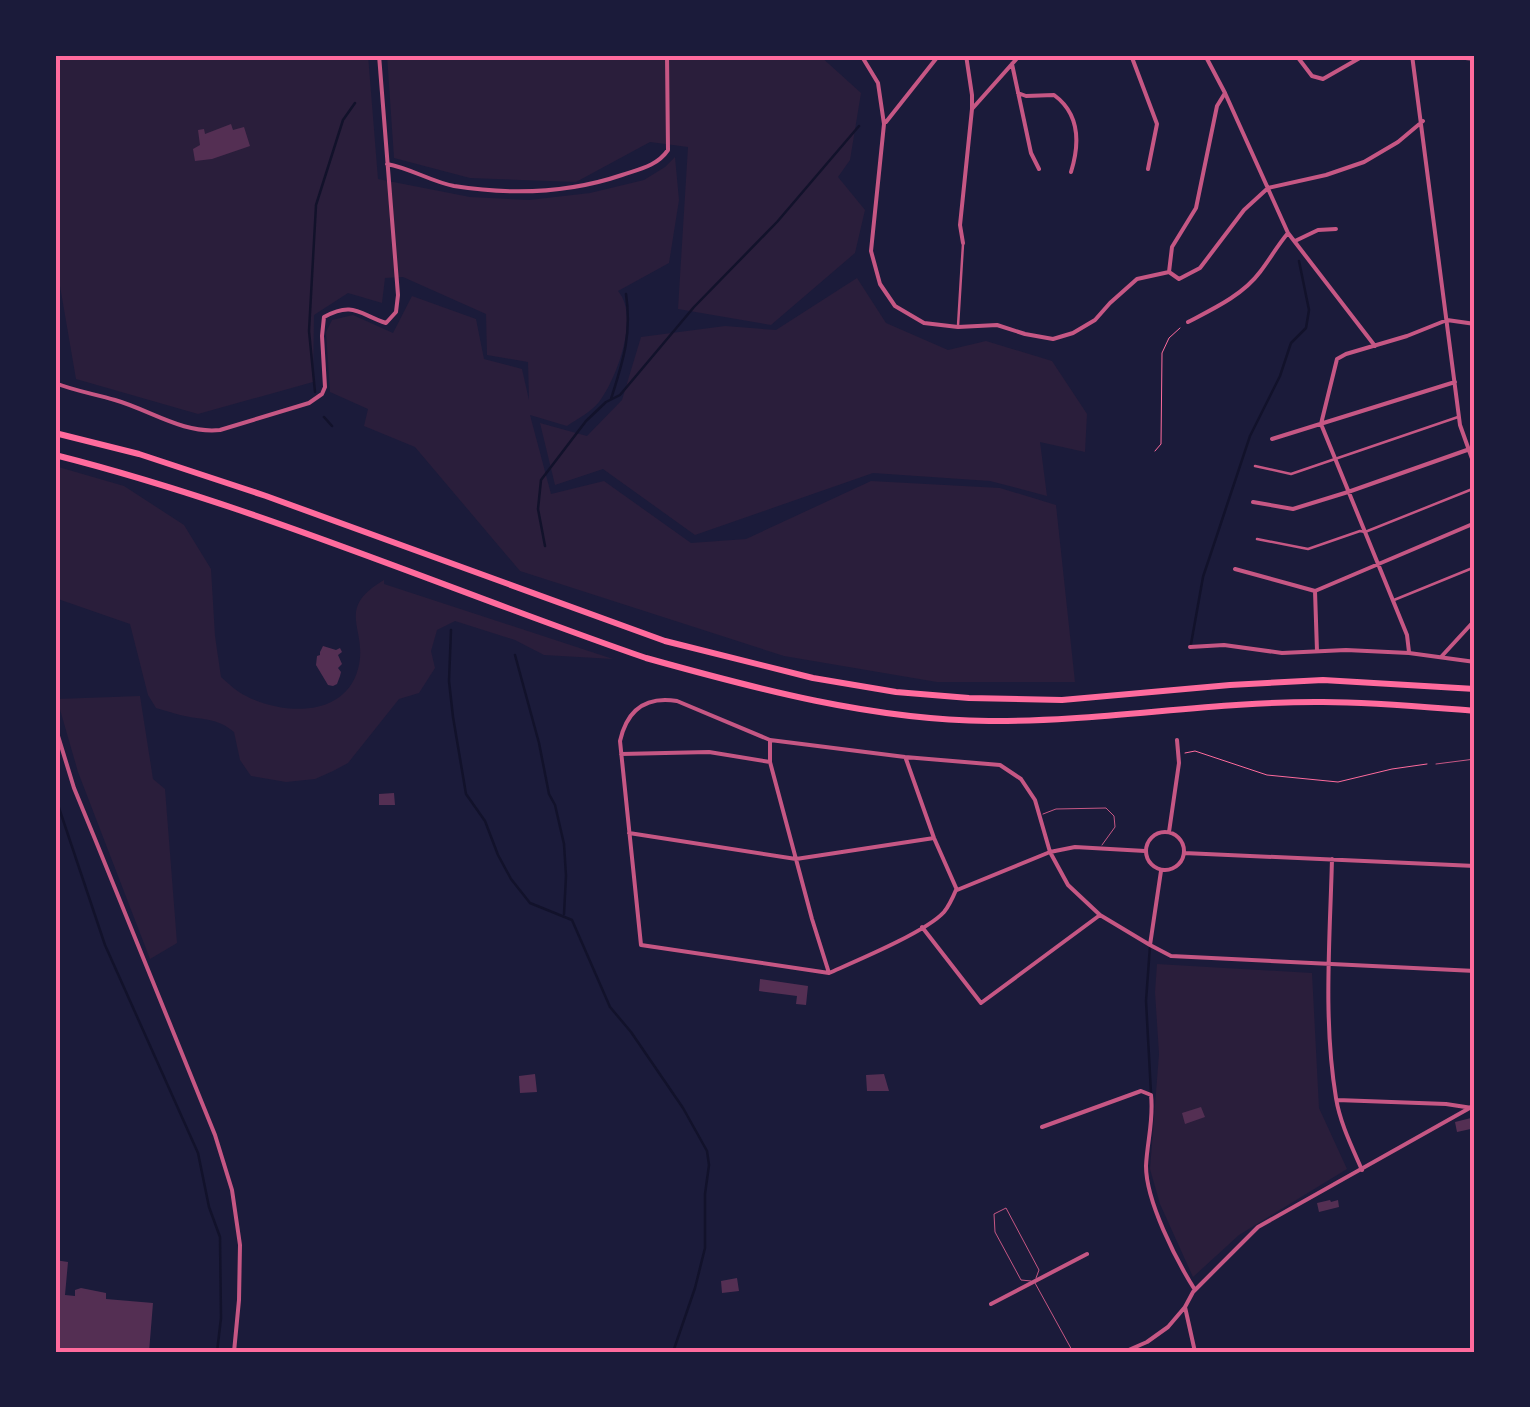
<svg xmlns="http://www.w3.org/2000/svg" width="1530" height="1407" viewBox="0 0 1530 1407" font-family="'Noto Sans',sans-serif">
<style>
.green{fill:#2a1e3b}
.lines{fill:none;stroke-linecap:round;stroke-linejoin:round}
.stream{stroke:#12122b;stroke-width:2.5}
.building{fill:#542f53}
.path{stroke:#ff6b9d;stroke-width:1}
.service{stroke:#c65784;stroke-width:1}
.pedestrian{stroke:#c65784;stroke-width:2.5}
.minor{stroke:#c65784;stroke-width:4}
.tertiary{stroke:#c65784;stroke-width:4}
.motorway{stroke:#ff6b9d;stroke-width:6}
.neatline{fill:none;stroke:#ff6b9d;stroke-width:4}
</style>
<rect width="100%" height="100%" fill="#1b1b3a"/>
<path class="green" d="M 55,55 L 368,55 L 378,179 L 470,197 L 529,200 L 590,193 L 644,180 L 665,167 L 675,157 L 679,200 L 669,263 L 618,291 C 640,316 617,378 599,402 C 591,412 577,419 567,426 L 530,415 L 551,494 L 604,481 L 691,543 L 746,539 L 871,481 L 1000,488 L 1056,505 L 1075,682 L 937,682 L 784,656 L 520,571 L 415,447 L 364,426 L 368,409 L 330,392 L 326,332 L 332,320 L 353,315 L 393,333 L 412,296 L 476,319 L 484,359 L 522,369 L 529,400 L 528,362 L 487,355 L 486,314 L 403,277 L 385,278 L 382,303 L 348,293 L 314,315 L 313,382 L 198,414 L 76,379 L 55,257 Z
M 387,55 L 819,55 L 861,93 L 850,160 L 838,177 L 865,210 L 855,253 L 771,325 L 678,309 L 688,147 L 650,142 L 576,182 L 470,178 L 394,158 Z
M 857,278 L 886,323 L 948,350 L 986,341 L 1052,361 L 1087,414 L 1085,452 L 1040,442 L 1047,496 L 990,481 L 873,473 L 695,535 L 603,469 L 555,485 L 540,423 L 587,436 L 622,400 L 641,337 L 725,326 L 776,330 Z
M 55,466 L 124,486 L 184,525 L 211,569 L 215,636 L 221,677 C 229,684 237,692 246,696 C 282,715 345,718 358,669 C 369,629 333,610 384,580 L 384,584 L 613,659 L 544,655 L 515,640 L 455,621 L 437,630 L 431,651 L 435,668 L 419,693 L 399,699 L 348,763 L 333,771 L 315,779 L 286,782 L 251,776 L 240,760 L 234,732 C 217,717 200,720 180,715 C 172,713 164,710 156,708 L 148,695 L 130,624 L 55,598 Z
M 140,696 L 153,779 L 165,789 L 177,943 L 150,959 L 78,772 L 57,699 Z
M 1157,964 L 1312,973 L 1319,1108 L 1347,1169 L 1239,1235 L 1193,1277 L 1160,1204 L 1150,1169 L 1159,1054 L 1155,992 Z"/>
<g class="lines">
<path class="stream" d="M 315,392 L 309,331 L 316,205 L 343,120 L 355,103
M 611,399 C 623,361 632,335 626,294
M 324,417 L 332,426
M 545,546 L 538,509 L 541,480 L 586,421 L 606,402 L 620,395 L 694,307 L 777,222 L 859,126
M 451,630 L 449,681 L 453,717 L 466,794 L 485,821 L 498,855 L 511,879 L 530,903 L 572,920 L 610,1007 L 631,1032 L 683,1108 L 707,1151 L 709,1165 L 705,1194 L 705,1248 L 695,1288 L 673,1352
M 1191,644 L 1203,577 L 1250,436 L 1280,376 L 1291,343 L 1306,328 L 1309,310 L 1299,261
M 515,655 L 539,743 L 549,794 L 555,805 L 564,844 L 566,876 L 564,914
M 55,796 L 105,945 L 198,1153 L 209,1207 L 220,1237 L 221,1318 L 217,1352
M 1150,946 L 1146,1001 L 1151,1093"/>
</g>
<path class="building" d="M 231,124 L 233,130 L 244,127 L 250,146 L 212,159 L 195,161 L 193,149 L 200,145 L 198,130 L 204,129 L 205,134 Z
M 323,646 L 336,650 L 340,648 L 342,652 L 338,655 L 342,664 L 338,668 L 341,672 L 340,676 L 337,684 L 333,686 L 328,685 L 316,665 L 317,656 L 320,655 L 320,652 Z
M 394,793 L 395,805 L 379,805 L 379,794 Z
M 760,979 L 808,986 L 806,1005 L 796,1004 L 797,996 L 759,991 Z
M 535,1074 L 537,1092 L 520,1093 L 519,1076 Z
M 884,1074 L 889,1091 L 867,1091 L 866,1075 Z
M 1201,1107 L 1205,1117 L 1185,1124 L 1182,1113 Z
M 1475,1117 L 1475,1128 L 1457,1132 L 1455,1122 Z
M 1330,1200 L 1331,1202 L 1338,1200 L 1339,1207 L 1319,1212 L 1317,1203 Z
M 55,1260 L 68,1262 L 65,1295 L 75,1296 L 75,1290 L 81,1288 L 106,1293 L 106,1299 L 153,1303 L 149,1352 L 55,1352 Z
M 737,1278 L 739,1291 L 722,1293 L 721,1281 Z"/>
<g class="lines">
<path class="path" d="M 1155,451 L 1161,444 L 1162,353 L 1169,338 L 1180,328
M 1185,753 L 1195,751 L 1267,775 L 1338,782 L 1392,769 L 1427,764"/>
<path class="service" d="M 1436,764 L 1475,759
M 1043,814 L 1056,809 L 1106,808 L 1114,816 L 1115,827 L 1102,845
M 1031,1281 L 1021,1280 L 995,1232 L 994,1214 L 1006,1208 L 1039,1270 L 1036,1278
M 1035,1283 L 1073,1352"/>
<path class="pedestrian" d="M 958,326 L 963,244
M 1255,466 L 1291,474 L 1458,417
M 1257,539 L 1308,549 L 1360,531 L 1365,532 L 1475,488
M 1394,600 L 1475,567"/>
<path class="minor" d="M 861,55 L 878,83 L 884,124 L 871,251 L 880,284 L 895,306 L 924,323 L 958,327 L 997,325 L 1025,334 L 1053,339 L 1073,333 L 1095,320 L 1110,303 L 1137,279 L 1169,272
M 1131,55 L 1157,124 L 1148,169
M 1205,55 L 1225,93 L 1288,233 L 1375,346
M 1296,55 L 1312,76 L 1323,79 L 1365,55
M 1412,55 L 1460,425 L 1475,467
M 1437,55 L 1475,59
M 1012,64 L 1031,153 L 1039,169
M 1018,93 L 1026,96 L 1054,95 C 1080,114 1080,143 1071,172
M 1225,93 L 1217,106 L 1196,208 L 1172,247 L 1169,272 L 1179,279 L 1200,268 L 1244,210 L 1268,188 L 1326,175 L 1364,162 L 1398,142 L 1423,121
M 972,109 L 1020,55
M 886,122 L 939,55
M 387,164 C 410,168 432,182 454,186 C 511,195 566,194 622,175 C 640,169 657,166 668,150 L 667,55
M 1295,241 L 1318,230 L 1336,229
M 963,243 L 960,225 L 972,109 L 972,95 L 966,55
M 1188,322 C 1213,309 1243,295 1260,272 C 1270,259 1277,246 1288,233
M 55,383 C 75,391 95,394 115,400 C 150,410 183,434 220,430 L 309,403 L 322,394 L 325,387 L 322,336 L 324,317 C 353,301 359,314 386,323 L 396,312 L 398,295 L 379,55
M 1321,424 L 1407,635 L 1409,652
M 1321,424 L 1337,359 L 1346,354 L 1407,336 L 1447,320 L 1475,324
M 1272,439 L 1455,382
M 1253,502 L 1293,509 L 1348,492 L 1467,450
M 1235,569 L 1315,591 L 1475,523
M 1315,591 L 1317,651
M 1190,647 L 1224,645 L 1282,653 L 1346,650 L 1409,653 L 1475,662
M 1441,657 L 1475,620
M 770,740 L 770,762 L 812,919 L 829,973
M 621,754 L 709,752 L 770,762
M 906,759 L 934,838 L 957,890
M1146 851a19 19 0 1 1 38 0a19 19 0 1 1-38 0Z
M 1169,832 L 1179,763 L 1177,740
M 629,833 L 796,859 L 934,838
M 1184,853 L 1475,866
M 1332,859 C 1330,938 1323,1020 1336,1098 C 1340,1123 1352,1147 1362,1170
M 1161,871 L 1150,945 L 1171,956 L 1475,971
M 957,890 L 1050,852 L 1075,847 L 1145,851
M 922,927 L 981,1003 L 1100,915
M 829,973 L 641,945 L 620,741 C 627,710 646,696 677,701 L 770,740 L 905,757 L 1000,765 L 1021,779 L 1035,800 L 1050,852 L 1068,885 L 1100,915 L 1150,945
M 829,973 C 856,961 926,932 944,912 C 949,906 953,897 956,890
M 1337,1100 L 1446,1104 L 1472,1108
M 1042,1127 L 1141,1091 L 1151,1095 C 1154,1119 1147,1142 1146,1166 C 1146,1201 1176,1260 1195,1290
M 991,1304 L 1087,1254
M 1185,1307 L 1195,1352
M 1124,1352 L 1147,1342 L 1168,1327 L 1185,1307 L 1193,1292 L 1258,1227 L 1475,1105"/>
<path class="tertiary" d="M 55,726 L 74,788 L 95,839 L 215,1135 L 232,1190 L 240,1245 L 239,1300 L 234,1352"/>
<path class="motorway" d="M 55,433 L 139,454 L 266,496 L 665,641 L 813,678 L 896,692 L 969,698 L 1062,700 L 1230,685 L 1323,680 L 1475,689
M 55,455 C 257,506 449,590 646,658 C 757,689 873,720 989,721 C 1101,722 1212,701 1323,702 C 1374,702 1425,707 1475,711"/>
</g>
<rect width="1530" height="1407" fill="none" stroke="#1b1b3a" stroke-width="115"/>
<rect x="58" y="58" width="1414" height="1292" class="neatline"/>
</svg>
